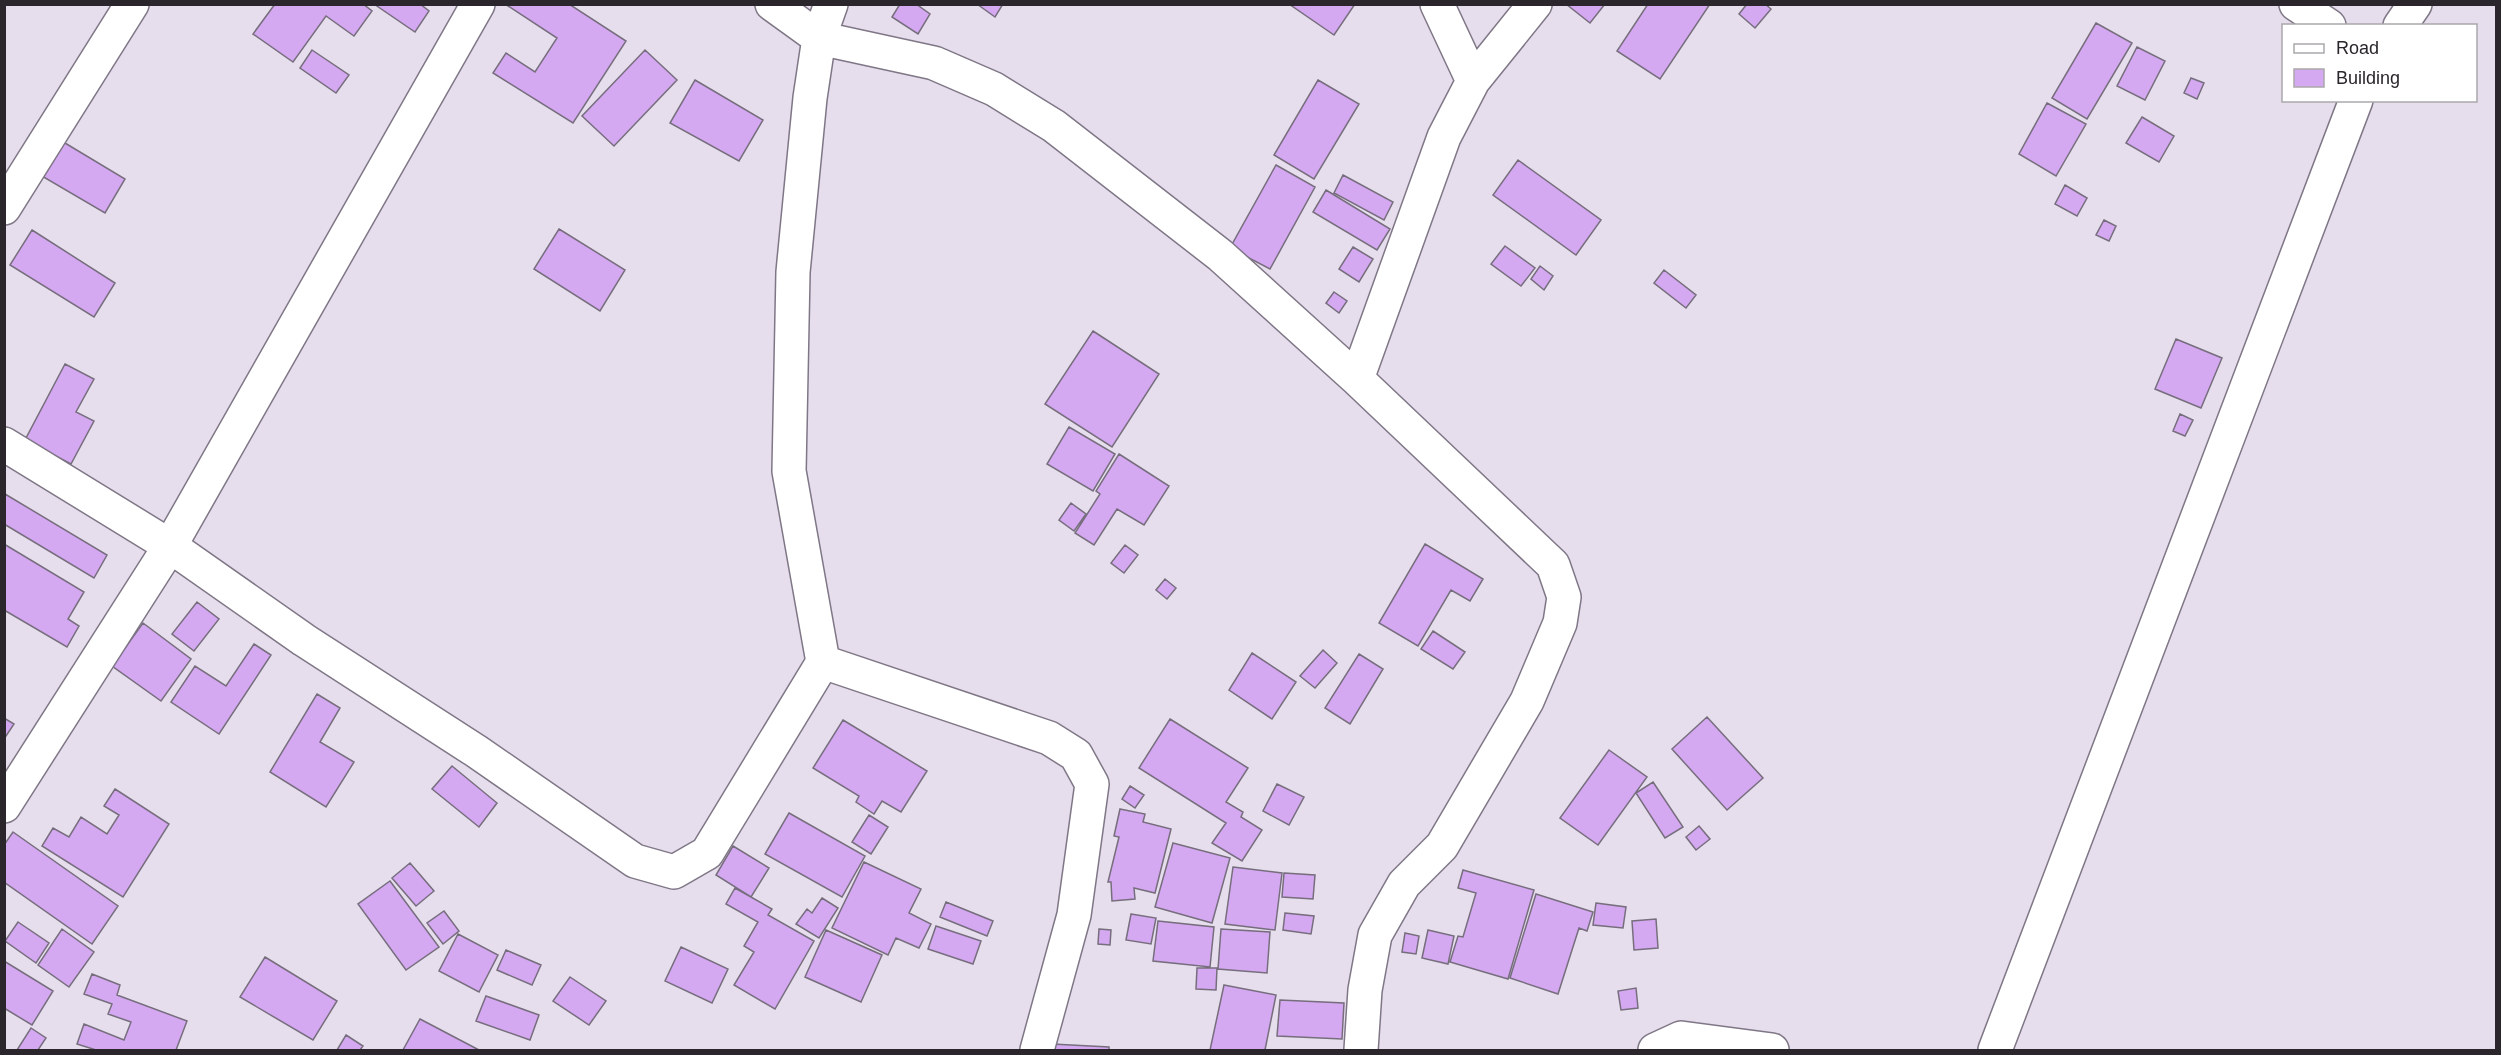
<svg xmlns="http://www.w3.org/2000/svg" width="2501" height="1055" viewBox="0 0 2501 1055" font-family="Helvetica,sans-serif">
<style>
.building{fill:#d5a8f2;stroke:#766e7d;stroke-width:1.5}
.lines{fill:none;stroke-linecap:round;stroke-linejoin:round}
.minor-casing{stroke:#7f7786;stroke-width:36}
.minor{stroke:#fff;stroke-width:33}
</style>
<rect width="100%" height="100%" fill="#e6dded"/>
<path class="building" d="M 275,4 L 363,4 L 372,11 L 354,36 L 326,16 L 293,62 L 253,34 Z
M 374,4 L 420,4 L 429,11 L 415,32 Z
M 505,4 L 569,4 L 626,41 L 573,123 L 493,73 L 506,53 L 535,72 L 557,38 Z
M 900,4 L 916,4 L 930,14 L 918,34 L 892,17 Z
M 977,4 L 1003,4 L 995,17 Z
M 1289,4 L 1355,4 L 1334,35 Z
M 1566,4 L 1605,4 L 1590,23 Z
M 1648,4 L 1710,4 L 1660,79 L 1617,51 Z
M 1747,4 L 1765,4 L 1771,9 L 1755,28 L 1739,14 Z
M 2096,23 L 2132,43 L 2087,119 L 2052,98 Z
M 2137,47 L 2165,61 L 2145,100 L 2117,86 Z
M 312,50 L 349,75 L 336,93 L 300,68 Z
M 645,50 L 677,80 L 614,146 L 582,116 Z
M 2191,78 L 2204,83 L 2197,99 L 2184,93 Z
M 695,80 L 763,120 L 739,161 L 670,123 Z
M 1318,80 L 1359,104 L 1314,179 L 1274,155 Z
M 2047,103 L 2086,124 L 2056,176 L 2019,154 Z
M 2142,117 L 2174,136 L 2159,162 L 2126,143 Z
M 55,137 L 125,179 L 105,213 L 35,172 Z
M 1518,160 L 1601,220 L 1576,255 L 1493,195 Z
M 1276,165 L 1315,187 L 1270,269 L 1230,248 Z
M 1343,175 L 1393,202 L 1384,220 L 1334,193 Z
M 2065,185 L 2087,198 L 2077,216 L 2055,204 Z
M 1326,190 L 1390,229 L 1377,250 L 1313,212 Z
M 2104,220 L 2116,226 L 2109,241 L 2096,235 Z
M 559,229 L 625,270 L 600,311 L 534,269 Z
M 32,230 L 115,283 L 94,317 L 10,265 Z
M 1505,246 L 1535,268 L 1521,286 L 1491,264 Z
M 1353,247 L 1373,259 L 1359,282 L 1339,269 Z
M 1540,266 L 1553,276 L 1544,290 L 1531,279 Z
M 1664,270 L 1696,295 L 1686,308 L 1654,283 Z
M 1334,292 L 1347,301 L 1339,313 L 1326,303 Z
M 1093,331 L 1159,374 L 1112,447 L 1045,404 Z
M 2176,339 L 2222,358 L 2201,408 L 2155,389 Z
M 65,364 L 94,379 L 76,412 L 94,421 L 71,464 L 25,440 Z
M 2180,414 L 2193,420 L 2185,436 L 2173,431 Z
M 1069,427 L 1115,454 L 1093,491 L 1047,464 Z
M 1119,454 L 1169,486 L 1144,525 L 1117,509 L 1094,545 L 1075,533 L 1100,494 L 1096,491 Z
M 5,494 L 107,555 L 94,578 L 4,524 Z
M 1071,503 L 1086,514 L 1074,531 L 1059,520 Z
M 4,544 L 84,592 L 68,619 L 79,626 L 67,647 L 4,610 Z
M 1425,544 L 1483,579 L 1470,601 L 1451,590 L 1418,646 L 1379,623 Z
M 1125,545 L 1138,555 L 1124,573 L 1111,563 Z
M 1165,579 L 1176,588 L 1167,599 L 1156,590 Z
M 197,602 L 219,619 L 194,651 L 172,634 Z
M 143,623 L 191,659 L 161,701 L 112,666 Z
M 1433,631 L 1465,652 L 1453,669 L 1421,649 Z
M 254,644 L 271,655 L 219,734 L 171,702 L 195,666 L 226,686 Z
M 1323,650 L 1337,663 L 1315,688 L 1300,676 Z
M 1252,653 L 1296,682 L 1272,719 L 1229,690 Z
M 1359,654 L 1383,669 L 1350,724 L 1325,708 Z
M 317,694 L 340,708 L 320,742 L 354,762 L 326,807 L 270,772 Z
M 1707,717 L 1763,778 L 1727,810 L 1672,749 Z
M 4,718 L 14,724 L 4,739 Z
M 1170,719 L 1248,768 L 1226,802 L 1243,812 L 1241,817 L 1262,830 L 1242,861 L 1212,843 L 1226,823 L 1139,768 Z
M 843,720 L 927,771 L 901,812 L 882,801 L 874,814 L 856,802 L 859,796 L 813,768 Z
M 1609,750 L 1647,777 L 1598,845 L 1560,818 Z
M 452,766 L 497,803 L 479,827 L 432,789 Z
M 1653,782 L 1683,827 L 1665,838 L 1636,793 Z
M 1277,784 L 1304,797 L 1289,825 L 1263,811 Z
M 1130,786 L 1144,795 L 1135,808 L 1122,799 Z
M 115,789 L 169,824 L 123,897 L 42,846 L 53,828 L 69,837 L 81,817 L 107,834 L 119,815 L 104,806 Z
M 1120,809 L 1145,814 L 1143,822 L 1171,829 L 1155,893 L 1134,888 L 1135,899 L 1112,901 L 1111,882 L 1108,882 L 1119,837 L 1114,836 Z
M 789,813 L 865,856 L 842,897 L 765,854 Z
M 869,815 L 888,827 L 871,854 L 852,842 Z
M 1699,826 L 1710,839 L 1696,850 L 1686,837 Z
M 13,832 L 118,906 L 92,944 L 4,882 L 4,845 Z
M 1173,843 L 1230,858 L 1212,923 L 1155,907 Z
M 733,846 L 769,868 L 751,897 L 716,875 Z
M 864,862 L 921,889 L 909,913 L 931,924 L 919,948 L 896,938 L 888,955 L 832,928 Z
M 410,863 L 434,891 L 416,906 L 392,878 Z
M 1233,867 L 1282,873 L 1275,930 L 1225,924 Z
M 1463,870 L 1534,890 L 1508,979 L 1450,962 L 1458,936 L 1463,937 L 1476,893 L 1458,888 Z
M 1284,873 L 1315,875 L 1313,899 L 1282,897 Z
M 390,881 L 439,947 L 406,970 L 358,904 Z
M 735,888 L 772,909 L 768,915 L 814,941 L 775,1009 L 734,985 L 754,952 L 744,946 L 758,922 L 726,904 Z
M 1536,894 L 1593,912 L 1587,931 L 1579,928 L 1558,994 L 1510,978 Z
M 822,898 L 838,908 L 819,938 L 796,924 L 807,909 L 812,913 Z
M 946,902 L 993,921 L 987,936 L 940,917 Z
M 1596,903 L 1626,907 L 1623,928 L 1593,925 Z
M 444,911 L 459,931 L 443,944 L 427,923 Z
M 1285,913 L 1314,916 L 1311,934 L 1283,930 Z
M 1131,914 L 1156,918 L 1151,944 L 1126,940 Z
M 1656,919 L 1658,948 L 1634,950 L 1632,921 Z
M 1158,921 L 1214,927 L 1210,967 L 1153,961 Z
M 18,922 L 49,943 L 36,963 L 5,941 Z
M 936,926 L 981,941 L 973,964 L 928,949 Z
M 62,929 L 94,952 L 69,987 L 38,965 Z
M 1099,929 L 1111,930 L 1110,945 L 1098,944 Z
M 1221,929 L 1270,932 L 1267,973 L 1218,969 Z
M 826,930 L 882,955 L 861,1002 L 805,977 Z
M 1428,930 L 1454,936 L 1448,964 L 1422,958 Z
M 1405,933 L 1419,936 L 1416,954 L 1402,952 Z
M 458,934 L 498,955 L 479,992 L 439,971 Z
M 681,947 L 728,969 L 712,1003 L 665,981 Z
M 506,950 L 541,965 L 532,985 L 497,970 Z
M 265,957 L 337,1001 L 313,1040 L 240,997 Z
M 4,961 L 53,991 L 32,1025 L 4,1008 Z
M 1197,968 L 1217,968 L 1216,990 L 1196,989 Z
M 92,974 L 120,985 L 117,995 L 187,1021 L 176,1050 L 96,1050 L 77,1044 L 84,1024 L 124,1040 L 131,1022 L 108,1014 L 112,1004 L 84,994 Z
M 570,977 L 606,1001 L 589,1025 L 553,1001 Z
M 1224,985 L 1276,995 L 1265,1050 L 1210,1050 Z
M 1636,988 L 1638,1008 L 1621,1010 L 1618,991 Z
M 486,996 L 539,1015 L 530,1040 L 476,1021 Z
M 1280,1000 L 1344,1003 L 1342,1039 L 1277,1036 Z
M 420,1019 L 479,1050 L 403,1050 Z
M 31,1028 L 46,1038 L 38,1050 L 17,1050 Z
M 346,1035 L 363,1046 L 360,1050 L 337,1050 Z
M 1052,1044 L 1109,1047 L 1109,1050 L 1052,1050 Z"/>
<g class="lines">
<g class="minor-casing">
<path id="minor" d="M 772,4 L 819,38 L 934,63 L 994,89 L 1054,126 L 1220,255 L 1357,379 L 1553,565 L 1564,597 L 1560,623 L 1527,701 L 1442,846 L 1404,884 L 1375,935 L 1365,990 L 1361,1050
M 1437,4 L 1473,81
M 2296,4 L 2329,26
M 2400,26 L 2415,4
M 4,208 L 132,4
M 1357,379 L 1444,137 L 1473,81 L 1535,4
M 4,444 L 170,546 L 304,640 L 476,751 L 635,861 L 674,872 L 707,853 L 823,662 L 789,471 L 793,272 L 810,98 L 819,38 L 831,4
M 823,662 L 1049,738 L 1076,755 L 1092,784 L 1074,915 L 1037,1050
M 4,806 L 170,546 L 478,4
M 1655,1050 L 1681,1038 L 1772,1050
M 1995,1050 L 2356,100"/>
</g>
<use href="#minor" class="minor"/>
</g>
<rect width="2501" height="1055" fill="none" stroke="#2a262c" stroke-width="12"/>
<rect x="2282" y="24" width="195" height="78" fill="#ffffff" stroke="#aaa8ab" stroke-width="1.5"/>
<rect x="2294" y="44" width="30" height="9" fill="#ffffff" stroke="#aaa8ab" stroke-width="1.5"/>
<text x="2336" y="54" font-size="18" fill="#2a262c">Road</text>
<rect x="2294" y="69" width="30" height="18" fill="#d5a8f2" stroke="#aaa8ab" stroke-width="1.5"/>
<text x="2336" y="84" font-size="18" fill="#2a262c">Building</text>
</svg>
